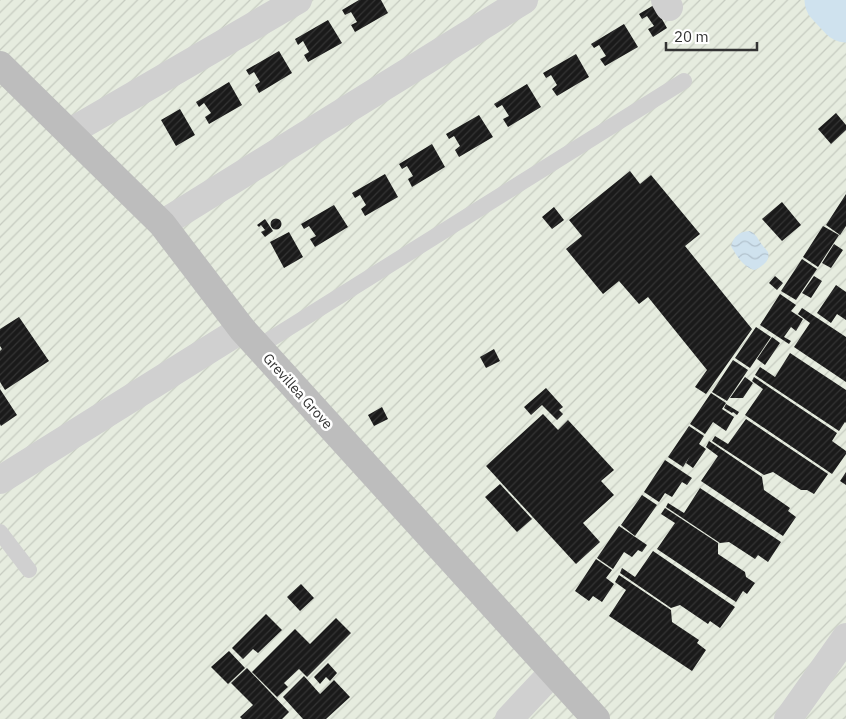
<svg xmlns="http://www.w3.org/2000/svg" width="846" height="719" viewBox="0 0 846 719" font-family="'IBM Plex Sans',sans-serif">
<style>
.garden{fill:url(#garden-furrows)}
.water{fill:url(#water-waves)}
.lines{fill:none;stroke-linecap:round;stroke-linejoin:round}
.river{stroke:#cfe2ee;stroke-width:55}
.building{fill:url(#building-hatch)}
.lane{stroke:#d0d0d0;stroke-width:16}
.street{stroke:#d0d0d0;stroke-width:28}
.secondary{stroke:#bdbdbd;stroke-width:28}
.labels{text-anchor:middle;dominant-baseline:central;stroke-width:5;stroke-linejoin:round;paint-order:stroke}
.street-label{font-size:14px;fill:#333;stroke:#fff}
</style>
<defs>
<pattern id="garden-furrows" width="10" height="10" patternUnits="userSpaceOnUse" patternTransform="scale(1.25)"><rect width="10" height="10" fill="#e6ecdf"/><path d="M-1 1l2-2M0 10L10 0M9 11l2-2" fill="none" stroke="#c6cbc0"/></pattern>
<pattern id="water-waves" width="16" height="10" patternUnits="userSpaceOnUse" patternTransform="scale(1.25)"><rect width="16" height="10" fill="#cfe2ee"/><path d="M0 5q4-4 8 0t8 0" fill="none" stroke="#b2c2cd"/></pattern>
<pattern id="building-hatch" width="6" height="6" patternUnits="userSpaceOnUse" patternTransform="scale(1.25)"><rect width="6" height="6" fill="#1a1a1a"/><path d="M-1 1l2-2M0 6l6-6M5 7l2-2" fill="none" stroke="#333"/></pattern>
</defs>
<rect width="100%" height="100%" fill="#fff"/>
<path class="garden" d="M 0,0 L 846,0 L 846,719 L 0,719 Z"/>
<path class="water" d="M 749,231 C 755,233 757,237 760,242 C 762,245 766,249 768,252 C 771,261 761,267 755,270 C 744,268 736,255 731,246 C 734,236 739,232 749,231 Z"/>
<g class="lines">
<path class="river" d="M 832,0 L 846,15"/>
</g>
<path class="building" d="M 359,0 L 381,0 L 388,13 L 355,32 L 351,25 L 357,22 L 351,12 L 345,15 L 342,10 Z
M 654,5 L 667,28 L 653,37 L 648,29 L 654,26 L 647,16 L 642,19 L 639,14 Z
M 328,20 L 342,43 L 308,62 L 304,55 L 309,52 L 303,41 L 298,45 L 295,39 Z
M 624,24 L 638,47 L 605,66 L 600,59 L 606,56 L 599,45 L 594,48 L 591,44 Z
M 279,51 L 292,73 L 259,93 L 255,85 L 260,82 L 254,72 L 249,75 L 246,70 Z
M 576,54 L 589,77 L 557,96 L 552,89 L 557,85 L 551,75 L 546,78 L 543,73 Z
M 229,82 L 242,105 L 209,124 L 205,117 L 211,113 L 204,103 L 199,107 L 196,102 Z
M 527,84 L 541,107 L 508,127 L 503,119 L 509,116 L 502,105 L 497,108 L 494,104 Z
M 180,109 L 195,135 L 176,146 L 161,120 Z
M 836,113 L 846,125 L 846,130 L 831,144 L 818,129 Z
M 479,115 L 493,137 L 459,157 L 455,150 L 460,146 L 454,136 L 449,139 L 446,134 Z
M 432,144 L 445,167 L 412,187 L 408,179 L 413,176 L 407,166 L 402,169 L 399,164 Z
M 630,171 L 640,184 L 651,175 L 700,234 L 685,246 L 752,329 L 706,394 L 695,387 L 707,370 L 648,297 L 639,304 L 619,281 L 603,294 L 566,249 L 582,236 L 569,220 Z
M 385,174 L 398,197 L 365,216 L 361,209 L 366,205 L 360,195 L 355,198 L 352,193 Z
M 846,194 L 846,226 L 840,235 L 826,225 Z
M 782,202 L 801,225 L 782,241 L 762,219 Z
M 334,205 L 348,227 L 315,247 L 310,239 L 316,236 L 309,226 L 304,229 L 301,224 Z
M 554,207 L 564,220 L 552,229 L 542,217 Z
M270.5 224a5.5 5.5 0 1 1 11 0a5.5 5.5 0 1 1-11 0Z
M 265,219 L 273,231 L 265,237 L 261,232 L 265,230 L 261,225 L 259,227 L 257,225 Z
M 823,226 L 839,235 L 818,267 L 803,257 Z
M 289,232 L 303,257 L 284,268 L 270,242 Z
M 834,244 L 843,250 L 831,268 L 822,263 Z
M 802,259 L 817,269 L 796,300 L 781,291 Z
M 775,276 L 783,283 L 777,290 L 769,283 Z
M 814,276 L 822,281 L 811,298 L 802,293 Z
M 836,285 L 846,292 L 846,320 L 837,314 L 831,323 L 817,313 Z
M 780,294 L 796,305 L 791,311 L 803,319 L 796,331 L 791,327 L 784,337 L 791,341 L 789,344 L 760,325 Z
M 802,308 L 846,337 L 846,382 L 794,347 L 810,323 L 798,314 Z
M 19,317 L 49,361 L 5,390 L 0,382 L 0,351 L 2,349 L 0,346 L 0,329 Z
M 756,327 L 771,337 L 750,368 L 735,358 Z
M 772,337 L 780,343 L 765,365 L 757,359 Z
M 494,349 L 500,361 L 486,368 L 480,357 Z
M 790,353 L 846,390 L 846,423 L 845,422 L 839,431 L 755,375 L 760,367 L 775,377 Z
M 733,360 L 748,370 L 727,401 L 712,392 Z
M 745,377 L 753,383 L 743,398 L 730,398 Z
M 754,377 L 837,433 L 832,441 L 846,451 L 846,454 L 832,474 L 745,415 L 763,389 L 752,381 Z
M 546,388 L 563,407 L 559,410 L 563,414 L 557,420 L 542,405 L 531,415 L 524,407 Z
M 0,389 L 17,415 L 1,426 L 0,424 Z
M 711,393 L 726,403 L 722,409 L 734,417 L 726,431 L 713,422 L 705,434 L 690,424 Z
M 726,404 L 739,412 L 737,415 L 733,412 L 732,413 L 724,408 Z
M 382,407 L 388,419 L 374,426 L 368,415 Z
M 543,414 L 558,430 L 568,420 L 614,470 L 601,481 L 614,495 L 583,523 L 600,542 L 576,564 L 486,466 Z
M 746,419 L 828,474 L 814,494 L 807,490 L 801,490 L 773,472 L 764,475 L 712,441 L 715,436 L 728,444 Z
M 689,426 L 704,436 L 699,444 L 706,449 L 693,468 L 686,463 L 690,456 L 683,467 L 668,457 Z
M 709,441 L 762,477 L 764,490 L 790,508 L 788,511 L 796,517 L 783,536 L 701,481 L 718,456 L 706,447 Z
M 665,460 L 692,478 L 687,485 L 682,482 L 672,497 L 665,493 L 659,502 L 644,492 Z
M 846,472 L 846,485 L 840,481 Z
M 500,484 L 532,519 L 517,532 L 485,497 Z
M 700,488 L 781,542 L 768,562 L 758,555 L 755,559 L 729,542 L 720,543 L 666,507 L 668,503 L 684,513 Z
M 642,495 L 657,505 L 635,536 L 621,525 Z
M 665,508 L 718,543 L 718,554 L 745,572 L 746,577 L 755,583 L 747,594 L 743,591 L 736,602 L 657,549 L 675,523 L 661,514 Z
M 619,526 L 647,545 L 642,552 L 638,550 L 632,557 L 624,552 L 613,569 L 597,558 Z
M 653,551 L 735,607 L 720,628 L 710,621 L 708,624 L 680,605 L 671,608 L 620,573 L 622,568 L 635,577 Z
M 596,559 L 612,570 L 606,578 L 614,584 L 602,602 L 593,596 L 589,601 L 575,591 Z
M 619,575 L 671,610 L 672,622 L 699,640 L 697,643 L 706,650 L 692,671 L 609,616 L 626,590 L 615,582 Z
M 301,584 L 314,598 L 300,611 L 287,597 Z
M 266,614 L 282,630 L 258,653 L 253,649 L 243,659 L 232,648 Z
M 336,618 L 351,633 L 307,677 L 299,669 L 284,683 L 288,687 L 277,697 L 252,672 L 295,629 L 310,644 Z
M 229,651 L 245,668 L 228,684 L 211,667 Z
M 328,663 L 337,673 L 330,681 L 326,677 L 320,684 L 314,677 Z
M 247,668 L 289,712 L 282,719 L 242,719 L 240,717 L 253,705 L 231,683 Z
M 304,676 L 320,694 L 334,680 L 350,697 L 326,719 L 303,719 L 283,697 Z"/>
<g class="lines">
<path class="lane" d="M 258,347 L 684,81
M 0,532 L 29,570"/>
<path class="street" d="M 665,0 L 669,7
M 70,132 L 298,0
M 162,224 L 524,0
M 0,480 L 242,329
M 509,719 L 553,672
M 788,719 L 846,637"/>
<path class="secondary" d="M 0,65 L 162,224 L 242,329 L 596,719"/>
</g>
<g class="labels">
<g class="street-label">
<text transform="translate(298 391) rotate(48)">Grevillea Grove</text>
</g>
</g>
<path d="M666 42v8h91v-8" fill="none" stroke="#333333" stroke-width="2.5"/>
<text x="674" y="42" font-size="15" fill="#333333" stroke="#ffffff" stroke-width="4" paint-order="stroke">20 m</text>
</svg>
